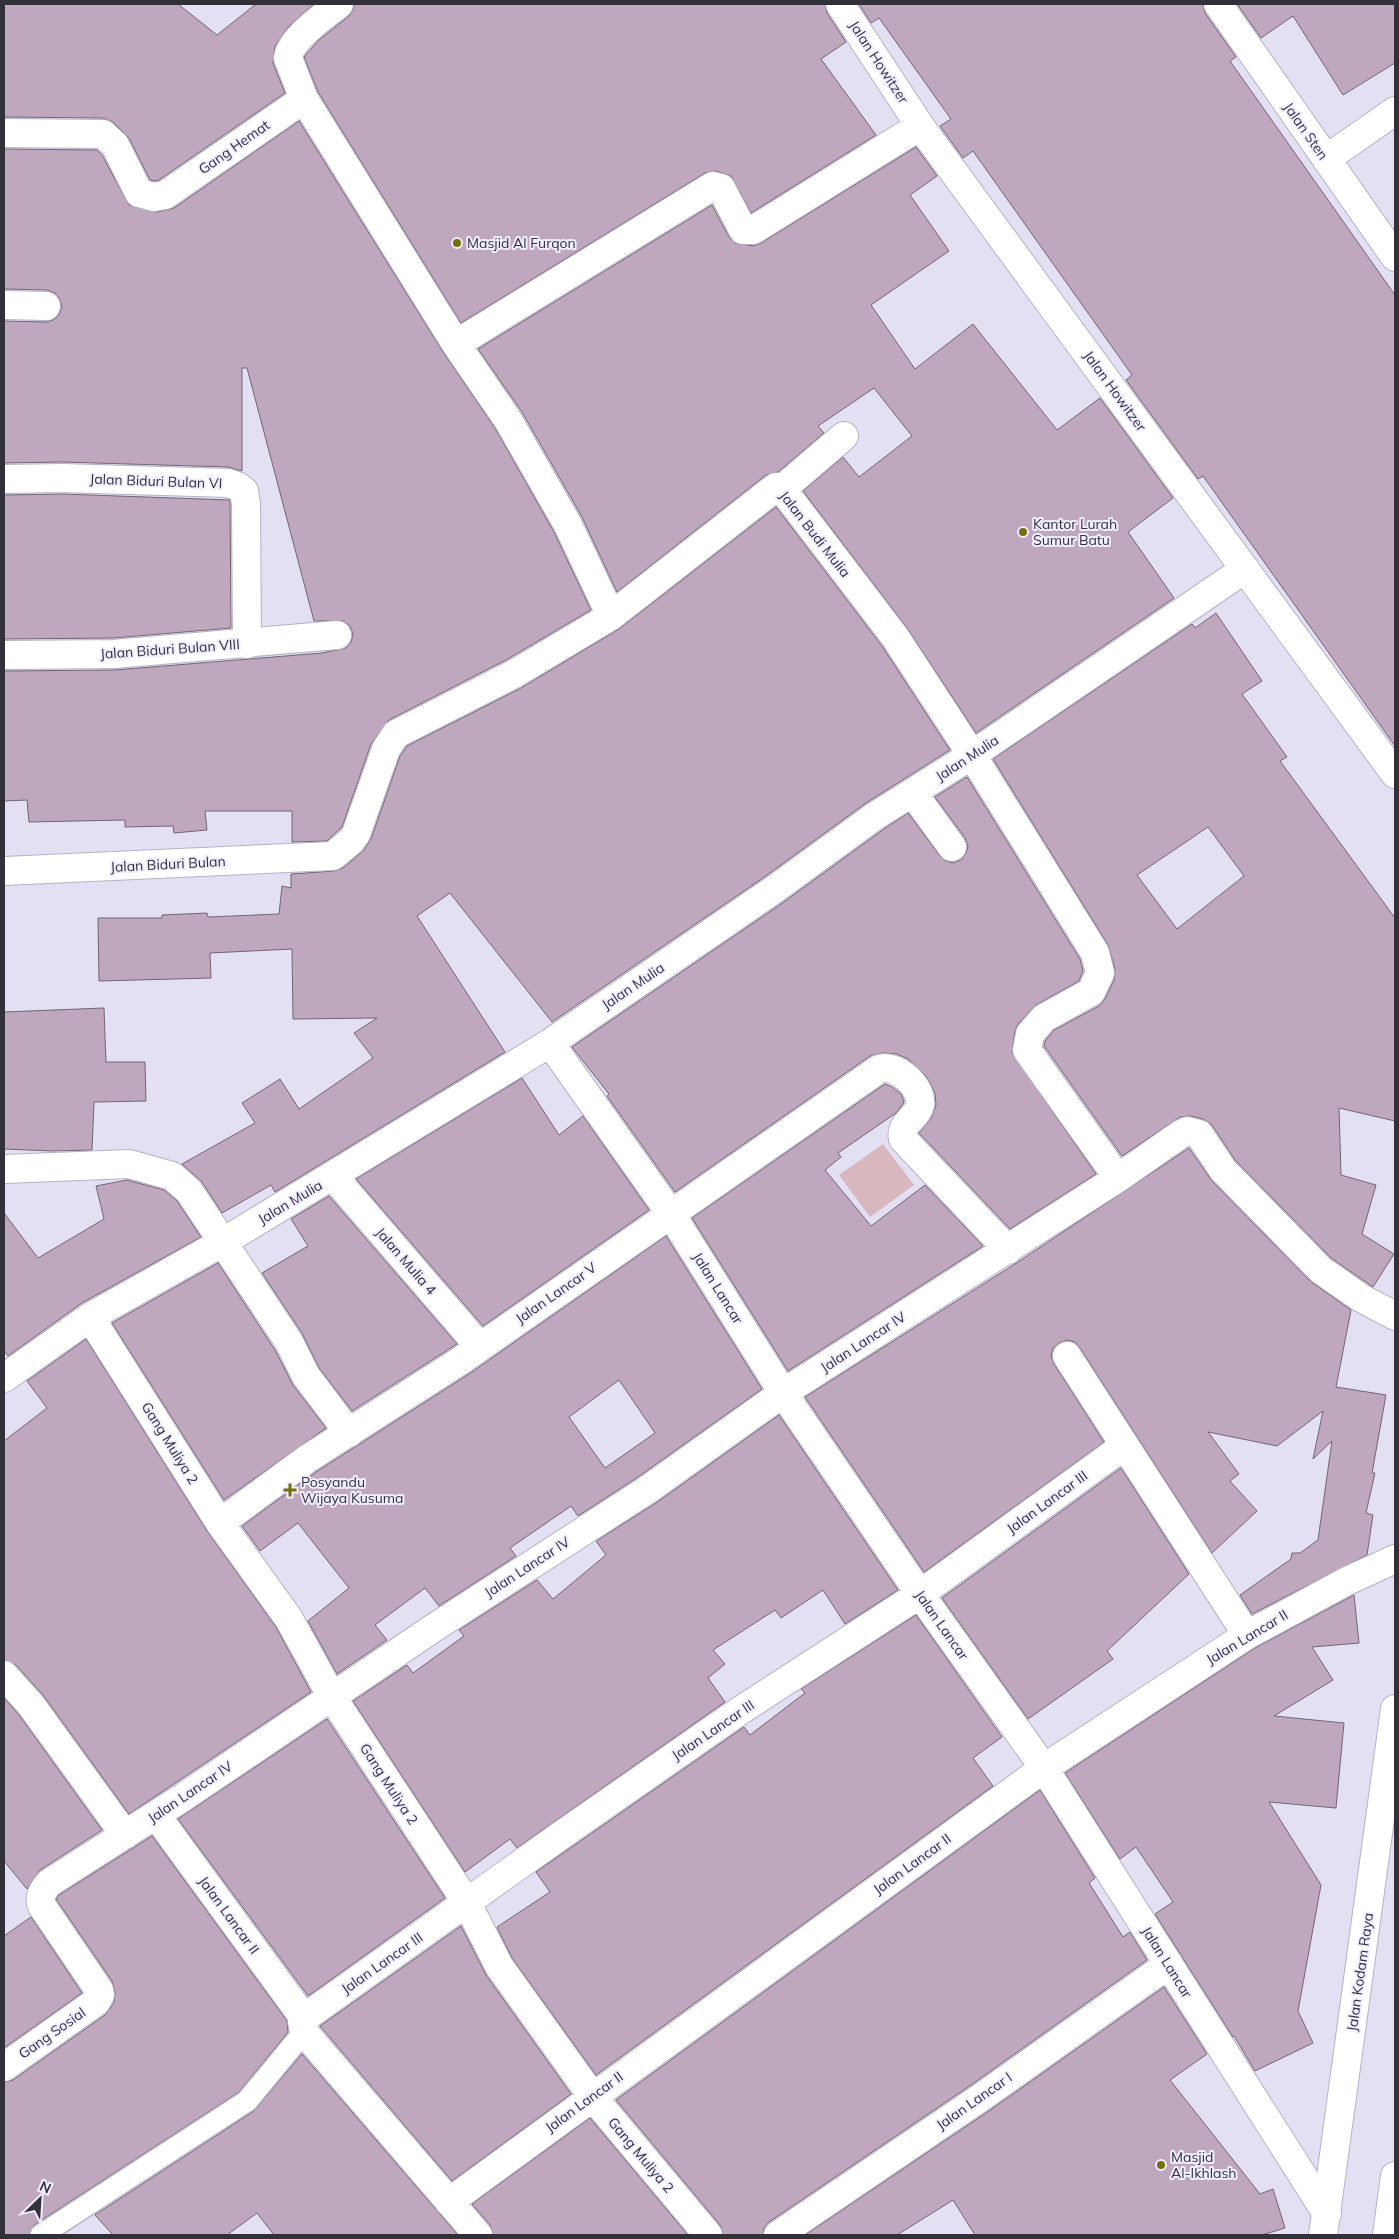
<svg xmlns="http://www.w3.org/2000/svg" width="1399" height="2239" viewBox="0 0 1399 2239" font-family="Mulish,sans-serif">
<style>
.green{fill:#d9b7bf}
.building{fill:#bfa7be;stroke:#736572;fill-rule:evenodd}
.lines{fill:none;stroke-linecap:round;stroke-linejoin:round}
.lane-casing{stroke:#b5b2c5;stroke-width:24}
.street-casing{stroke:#b5b2c5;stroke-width:30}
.secondary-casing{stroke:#b5b2c5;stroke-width:30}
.lane{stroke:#fff;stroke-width:21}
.street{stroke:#fff;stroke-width:28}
.secondary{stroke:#fff;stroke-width:28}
.poi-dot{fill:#756e0c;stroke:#f0eefe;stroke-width:2}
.labels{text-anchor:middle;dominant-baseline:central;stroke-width:4;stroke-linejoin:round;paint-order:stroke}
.street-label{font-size:14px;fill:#323139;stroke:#f0eefe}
.poi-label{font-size:14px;fill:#323139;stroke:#f0eefe;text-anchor:start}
</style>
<rect width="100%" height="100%" fill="#e3e0f4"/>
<path class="green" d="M 883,1144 L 914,1185 L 870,1217 L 839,1175 Z"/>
<path class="building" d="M 4,4 L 178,4 L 217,35 L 256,4 L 314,4 L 289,26 L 275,46 L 273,63 L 285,93 L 159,180 L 155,181 L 150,180 L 129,138 L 113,122 L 103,118 L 4,117 Z
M 354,4 L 825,4 L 827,13 L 846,42 L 821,59 L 876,135 L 751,213 L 731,176 L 716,171 L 705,173 L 461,323 L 318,92 L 304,57 L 319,40 L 349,16 L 353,10 Z
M 859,4 L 1203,4 L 1205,13 L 1236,57 L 1230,61 L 1395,295 L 1395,746 L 1203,476 L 1198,479 L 1126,380 L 1132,375 L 973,151 L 963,158 L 940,126 L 951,119 L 879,18 L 871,23 Z
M 1237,4 L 1395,4 L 1395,63 L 1343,95 L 1293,16 L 1261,38 Z
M 299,121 L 443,352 L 495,428 L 554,532 L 591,610 L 506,660 L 389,720 L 371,744 L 342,827 L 327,841 L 292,842 L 292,811 L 205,811 L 207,830 L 174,833 L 173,826 L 125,827 L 125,820 L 29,822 L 27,800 L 4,801 L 4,671 L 115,670 L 322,653 L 346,648 L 351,642 L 353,634 L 350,626 L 343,621 L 314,621 L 247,368 L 242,368 L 242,471 L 228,467 L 62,462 L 4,463 L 4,321 L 46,322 L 53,320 L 59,315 L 62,306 L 59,298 L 55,293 L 47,290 L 4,289 L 4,149 L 97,150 L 102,155 L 129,205 L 157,212 L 174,208 Z
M 916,147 L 937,176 L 910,195 L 949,251 L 871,305 L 915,369 L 973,324 L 1057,430 L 1100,398 L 1173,498 L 1128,532 L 1174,598 L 976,733 L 907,628 L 803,491 L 843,457 L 859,477 L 912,436 L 874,388 L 818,426 L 824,433 L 778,472 L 766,475 L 617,592 L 582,517 L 522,412 L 478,349 L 712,205 L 729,237 L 735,243 L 754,246 L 761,243 Z
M 62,494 L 230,500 L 231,628 L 113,638 L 4,639 L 4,495 Z
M 776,507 L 882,646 L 950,750 L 866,803 L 763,878 L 552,1022 L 450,893 L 417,916 L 505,1052 L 275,1192 L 271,1185 L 222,1213 L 202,1182 L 182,1164 L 255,1123 L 242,1103 L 280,1079 L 299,1109 L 373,1058 L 354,1033 L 377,1018 L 293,1019 L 292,949 L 210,953 L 211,978 L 99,981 L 98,918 L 162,918 L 162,915 L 207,913 L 208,917 L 279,914 L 282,886 L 291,888 L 291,874 L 334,871 L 343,868 L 364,850 L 371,839 L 400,756 L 407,746 L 521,688 L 619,629 Z
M 1216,613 L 1262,681 L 1242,694 L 1287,757 L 1280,761 L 1395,918 L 1395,1121 L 1339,1108 L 1341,1175 L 1376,1185 L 1362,1234 L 1394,1254 L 1373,1287 L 1331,1258 L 1235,1160 L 1212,1125 L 1203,1119 L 1191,1116 L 1180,1117 L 1122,1156 L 1044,1046 L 1045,1041 L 1054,1030 L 1099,1006 L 1105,999 L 1114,980 L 1115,969 L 1108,945 L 993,759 L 1192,624 L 1195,628 ZM 1208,827 L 1244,876 L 1177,929 L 1137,875 Z
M 967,777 L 1080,959 L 1083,971 L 1079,981 L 1036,1005 L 1018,1024 L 1015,1031 L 1012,1053 L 1096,1174 L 1010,1229 L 919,1133 L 931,1118 L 936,1105 L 935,1093 L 926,1076 L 908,1059 L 897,1054 L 884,1053 L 870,1056 L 675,1192 L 607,1096 L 609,1094 L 572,1047 L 781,904 L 884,829 L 908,813 L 940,856 L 946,861 L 953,863 L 961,860 L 966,853 L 968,846 L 965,838 L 935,797 Z
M 104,1008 L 106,1062 L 145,1062 L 146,1101 L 94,1102 L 92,1150 L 52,1151 L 4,1149 L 4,1012 Z
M 522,1078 L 559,1135 L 583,1116 L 649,1210 L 483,1326 L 356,1179 Z
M 885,1084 L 892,1087 L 901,1094 L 904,1101 L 903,1104 L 896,1113 L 838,1153 L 841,1157 L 825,1170 L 871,1226 L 925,1185 L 983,1246 L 788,1371 L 692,1218 Z
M 1189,1148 L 1212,1181 L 1310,1281 L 1351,1310 L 1336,1387 L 1386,1395 L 1372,1473 L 1375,1473 L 1366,1513 L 1373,1515 L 1367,1555 L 1252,1614 L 1240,1595 L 1291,1559 L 1292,1553 L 1300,1553 L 1318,1540 L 1332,1441 L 1313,1459 L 1323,1411 L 1277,1446 L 1208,1432 L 1239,1474 L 1230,1481 L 1257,1511 L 1212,1553 L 1080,1348 L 1075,1342 L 1067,1340 L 1059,1343 L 1053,1348 L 1051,1356 L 1054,1364 L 1104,1442 L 924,1572 L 805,1397 L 1018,1262 Z
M 127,1180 L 164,1190 L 177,1201 L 201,1237 L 82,1303 L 8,1356 L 4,1350 L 4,1213 L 38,1258 L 104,1219 L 96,1186 Z
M 329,1196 L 457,1344 L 352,1411 L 319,1368 L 302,1333 L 262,1273 L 308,1246 L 291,1219 Z
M 666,1236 L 762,1389 L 638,1477 L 578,1516 L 571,1506 L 510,1548 L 516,1556 L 439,1606 L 425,1588 L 375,1625 L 387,1640 L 337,1674 L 308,1621 L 349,1588 L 298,1523 L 260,1551 L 242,1526 L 316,1472 L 469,1374 ZM 619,1380 L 655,1433 L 605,1468 L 569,1417 Z
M 218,1263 L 275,1350 L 293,1385 L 326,1428 L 224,1500 L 112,1323 Z
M 86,1339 L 207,1531 L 276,1627 L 311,1692 L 129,1814 L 43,1695 L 16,1665 L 4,1660 L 4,1441 L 47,1408 L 27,1381 Z
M 779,1415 L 898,1590 L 845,1624 L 823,1590 L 781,1618 L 775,1610 L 713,1650 L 725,1664 L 708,1678 L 725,1702 L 517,1848 L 510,1839 L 465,1872 L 353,1701 L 407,1665 L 413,1673 L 464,1636 L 459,1630 L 537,1580 L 553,1599 L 606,1555 L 596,1541 L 656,1503 Z
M 1121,1468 L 1189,1574 L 1107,1651 L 1113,1659 L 1028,1719 L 942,1598 Z
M 1354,1595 L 1359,1643 L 1312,1647 L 1333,1680 L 1274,1716 L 1344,1723 L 1336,1808 L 1269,1802 L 1321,1885 L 1298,2011 L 1313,2043 L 1255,2071 L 1234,2036 L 1233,2037 L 1155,1914 L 1173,1902 L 1136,1847 L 1120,1859 L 1065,1773 L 1255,1648 Z
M 916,1615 L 1002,1737 L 973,1758 L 993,1786 L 596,2075 L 512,1958 L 497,1927 L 550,1892 L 536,1872 L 744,1727 L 750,1735 L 805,1693 L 801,1689 Z
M 4,1698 L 19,1715 L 102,1830 L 40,1870 L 27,1889 L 4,1861 Z
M 327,1719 L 445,1898 L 308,1996 L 178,1819 Z
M 1040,1790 L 1095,1878 L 1089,1883 L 1123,1937 L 1130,1932 L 1147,1960 L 971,2085 L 769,2222 L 764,2228 L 763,2235 L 723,2235 L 720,2225 L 616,2100 Z
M 152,1836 L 287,2021 L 288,2032 L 239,2092 L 34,2225 L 29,2235 L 4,2235 L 4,2082 L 13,2080 L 105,2015 L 114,2003 L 115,1993 L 112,1981 L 56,1899 L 59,1895 Z
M 31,1917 L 82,1993 L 4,2048 L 4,1936 Z
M 461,1926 L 486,1975 L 571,2094 L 452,2181 L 320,2026 Z
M 1164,1987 L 1207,2054 L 1170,2080 L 1260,2194 L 1273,2189 L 1285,2228 L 1262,2235 L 975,2235 L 953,2200 L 897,2235 L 805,2235 L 989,2111 Z
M 302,2054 L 458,2235 L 274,2235 L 257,2213 L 227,2235 L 113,2235 L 95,2215 L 254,2111 Z
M 590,2118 L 688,2235 L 493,2235 L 490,2225 L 472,2204 Z"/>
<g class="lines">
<g class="lane-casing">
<path id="lane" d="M 41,2235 L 247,2101 L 304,2032"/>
</g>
<g class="street-casing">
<path id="street" d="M 1218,4 L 1395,257
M 304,99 L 456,344 L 508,420 L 568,525 L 611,616
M 4,133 L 103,134 L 115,145 L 139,193 L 154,197 L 165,195 L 304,99 L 288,58 C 290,39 324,16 339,4
M 1326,159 L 1395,111
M 4,305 L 46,306
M 456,344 L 713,186 L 721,188 L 743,230 L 753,230 L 920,126
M 4,479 L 62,478 L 228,483 L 237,486 L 244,491 L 246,504 L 247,644
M 782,489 L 844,436
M 4,655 L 114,654 L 337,635
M 913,793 L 952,847
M 4,871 L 333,856 L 351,841 L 356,834 L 386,749 L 396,734 L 514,674 L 611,616 L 776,487 L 782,489 L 895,637 L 972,755 L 1095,953 L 1100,973 L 1091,992 L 1044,1018 L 1030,1034 L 1027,1050 L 1118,1178 L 1181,1134 L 1187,1131 L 1199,1134 L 1223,1170 L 1321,1270 L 1361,1298 L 1395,1316
M 550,1043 L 671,1214 L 783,1393 L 920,1594 L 1044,1768 L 1327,2214
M 4,1169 L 129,1164 L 172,1176 L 189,1191 L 289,1342 L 306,1376 L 349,1433
M 333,1176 L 480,1347
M 90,1317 L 220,1523 L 289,1619 L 332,1697 L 467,1903 L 499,1966 L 592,2096 L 708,2235
M 1067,1356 L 1247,1635
M 4,1378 L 90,1317 L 223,1242 L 550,1043 L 772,891 L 875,816 L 972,755 L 1245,569
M 220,1523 L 307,1459 L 460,1361 L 879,1069 C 897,1063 923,1088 920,1105 C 917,1119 899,1123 903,1139 L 1008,1250
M 4,1675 L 31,1705 L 125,1835
M 156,1815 L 304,2018 L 302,2021 L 304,2032 L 478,2235
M 304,2018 L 560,1836 L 741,1710 L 920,1594 L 1124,1446
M 4,2067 L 96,2002 L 100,1995 L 99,1990 L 42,1906 C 38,1897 43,1890 49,1883 L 182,1798 L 432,1629 L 647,1490 L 783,1393 L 1118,1178
M 449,2202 L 1044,1768 L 1247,1635 L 1347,1581 L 1395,1559
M 778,2235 L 980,2098 L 1169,1964
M 1387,2235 L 1395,2176"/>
</g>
<g class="secondary-casing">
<path id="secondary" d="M 840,4 L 920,126 L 1395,774
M 1323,2235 L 1395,1709"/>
</g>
<use href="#lane" class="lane"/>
<use href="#street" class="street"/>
<use href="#secondary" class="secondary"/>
</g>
<g class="poi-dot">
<circle cx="457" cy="243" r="5"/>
<circle cx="1023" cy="532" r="5"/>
<path d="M287.5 1482.5h5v5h5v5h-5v5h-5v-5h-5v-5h5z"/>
<circle cx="1161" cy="2165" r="5"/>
</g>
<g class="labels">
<g class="street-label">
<text transform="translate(879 62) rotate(57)">Jalan Howitzer</text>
<text transform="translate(1306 131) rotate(55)">Jalan Sten</text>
<text transform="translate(234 147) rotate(-35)">Gang Hemat</text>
<text transform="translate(1115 391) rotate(54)">Jalan Howitzer</text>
<text transform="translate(156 481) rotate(2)">Jalan Biduri Bulan VI</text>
<text transform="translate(815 534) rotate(52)">Jalan Budi Mulia</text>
<text transform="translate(170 649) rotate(-4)">Jalan Biduri Bulan VIII</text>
<text transform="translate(967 758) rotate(-33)">Jalan Mulia</text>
<text transform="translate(168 864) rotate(-3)">Jalan Biduri Bulan</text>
<text transform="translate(633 986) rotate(-34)">Jalan Mulia</text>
<text transform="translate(290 1202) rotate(-31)">Jalan Mulia</text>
<text transform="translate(406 1261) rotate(49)">Jalan Mulia 4</text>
<text transform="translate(718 1288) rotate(58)">Jalan Lancar</text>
<text transform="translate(556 1293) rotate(-35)">Jalan Lancar V</text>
<text transform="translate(863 1342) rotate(-33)">Jalan Lancar IV</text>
<text transform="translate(170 1443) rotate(58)">Gang Muliya 2</text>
<text transform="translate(1047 1502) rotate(-36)">Jalan Lancar III</text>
<text transform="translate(527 1567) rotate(-33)">Jalan Lancar IV</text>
<text transform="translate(942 1625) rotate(55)">Jalan Lancar</text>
<text transform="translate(1247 1637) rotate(-31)">Jalan Lancar II</text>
<text transform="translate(713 1730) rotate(-34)">Jalan Lancar III</text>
<text transform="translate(389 1784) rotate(57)">Gang Muliya 2</text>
<text transform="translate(190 1792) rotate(-34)">Jalan Lancar IV</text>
<text transform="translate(912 1864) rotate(-36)">Jalan Lancar II</text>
<text transform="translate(229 1915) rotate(54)">Jalan Lancar II</text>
<text transform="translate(1167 1962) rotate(58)">Jalan Lancar</text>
<text transform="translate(382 1963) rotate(-35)">Jalan Lancar III</text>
<text transform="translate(1360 1972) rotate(-82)">Jalan Kodam Raya</text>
<text transform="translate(52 2033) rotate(-35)">Gang Sosial</text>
<text transform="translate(974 2101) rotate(-35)">Jalan Lancar I</text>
<text transform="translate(584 2102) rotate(-36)">Jalan Lancar II</text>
<text transform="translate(641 2155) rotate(50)">Gang Muliya 2</text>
</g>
<g class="poi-label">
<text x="467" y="243">Masjid Al Furqon</text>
<text x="1033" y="524">Kantor Lurah<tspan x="1033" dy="16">Sumur Batu</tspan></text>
<text x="301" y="1482">Posyandu<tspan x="301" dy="16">Wijaya Kusuma</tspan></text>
<text x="1171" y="2157">Masjid<tspan x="1171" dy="16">Al-Ikhlash</tspan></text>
</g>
</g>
<rect width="1399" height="2239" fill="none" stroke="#323139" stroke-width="10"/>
<g transform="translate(40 2199) rotate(25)" stroke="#f0eefe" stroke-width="4" paint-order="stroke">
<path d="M0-4L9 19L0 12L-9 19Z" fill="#323139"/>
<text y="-8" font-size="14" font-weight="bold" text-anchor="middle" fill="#323139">N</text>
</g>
</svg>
